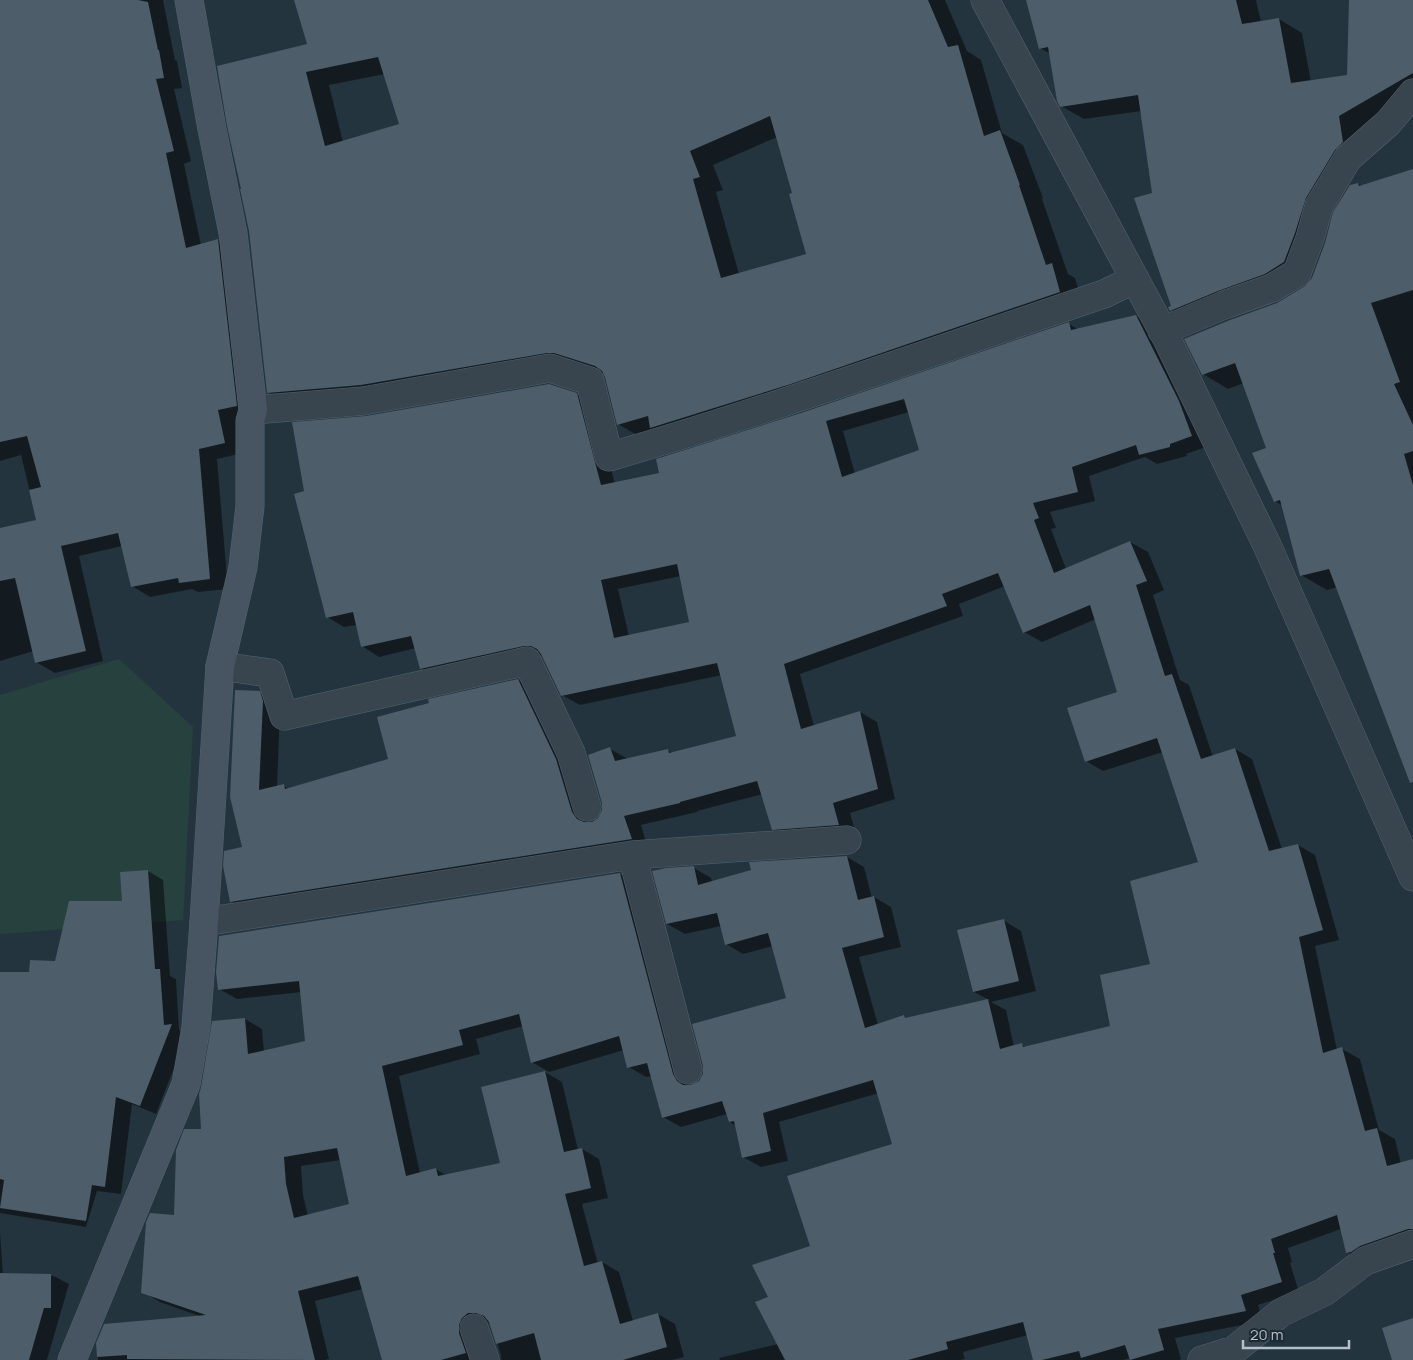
<svg xmlns="http://www.w3.org/2000/svg" width="1413" height="1360" viewBox="0 0 1413 1360" font-family="Manrope,sans-serif">
<style>
.green{fill:#27413f}
.shadow{fill:#0007;fill-rule:evenodd}
.building{fill:#4d5d69;fill-rule:evenodd}
.lines{fill:none;stroke-linecap:round;stroke-linejoin:round}
.street-casing{stroke:#56636c;stroke-width:29}
.secondary-casing{stroke:#56636c;stroke-width:29}
.street{stroke:#38454e;stroke-width:28}
.secondary{stroke:#465561;stroke-width:28}
</style>
<rect width="100%" height="100%" fill="#24343e"/>
<path class="green" d="M 119,659 L 193,727 L 183,920 L 0,934 L 0,695 Z"/>
<path class="shadow" d="M 35,0 L 163,0 L 175,60 L 177,61 L 182,88 L 174,89 L 191,161 L 184,164 L 201,245 L 218,240 L 236,251 L 255,416 L 236,420 L 243,453 L 217,459 L 228,589 L 198,592 L 192,589 L 150,597 L 132,586 L 122,546 L 79,556 L 103,661 L 55,673 L 36,662 L 34,651 L 0,661 L 0,529 L 37,521 L 21,455 L 0,461 L 0,56 Z
M 296,0 L 945,0 L 967,51 L 981,60 L 1002,133 L 1023,145 L 1043,198 L 1042,199 L 1068,274 L 1075,278 L 1083,306 L 642,438 L 618,424 L 605,374 L 579,366 L 292,406 L 268,392 L 309,45 ZM 385,74 L 401,125 L 343,142 L 329,85 ZM 777,137 L 794,194 L 808,254 L 739,274 L 716,192 L 723,190 L 713,165 Z
M 1027,0 L 1256,0 L 1261,22 L 1279,19 L 1302,33 L 1311,82 L 1348,76 L 1350,0 L 1413,0 L 1413,100 L 1362,130 L 1328,212 L 1318,247 L 1194,323 L 1171,310 L 1173,307 L 1142,111 L 1084,119 L 1061,106 L 1051,54 L 1040,48 Z
M 1413,170 L 1413,780 L 1338,587 L 1327,590 L 1301,575 L 1283,506 L 1275,501 L 1268,448 L 1244,383 L 1228,389 L 1203,374 L 1278,304 L 1306,287 L 1313,279 L 1358,184 L 1362,186 Z
M 1136,316 L 1153,326 L 1209,446 L 1186,454 L 1187,456 L 1157,464 L 1145,457 L 1089,476 L 1095,501 L 1050,512 L 1056,528 L 1051,529 L 1066,569 L 1130,542 L 1148,552 L 1164,590 L 1153,595 L 1180,680 L 1189,685 L 1213,757 L 1235,749 L 1252,759 L 1282,849 L 1298,845 L 1315,855 L 1339,940 L 1315,946 L 1337,1050 L 1342,1049 L 1360,1059 L 1379,1130 L 1395,1139 L 1401,1164 L 1413,1161 L 1413,1243 L 1365,1262 L 1347,1252 L 1341,1229 L 1288,1248 L 1292,1262 L 1290,1263 L 1299,1292 L 1258,1305 L 1263,1321 L 1175,1338 L 1181,1359 L 1179,1360 L 1131,1360 L 1130,1358 L 1123,1360 L 1034,1360 L 1028,1335 L 963,1352 L 965,1359 L 960,1360 L 720,1360 L 719,1358 L 778,1344 L 770,1298 L 894,1144 L 879,1093 L 779,1122 L 788,1161 L 761,1167 L 743,1157 L 736,1126 L 730,1122 L 727,1114 L 681,1127 L 663,1117 L 652,1076 L 646,1077 L 629,1067 L 624,1050 L 549,1072 L 532,1062 L 523,1026 L 476,1039 L 480,1054 L 399,1076 L 420,1173 L 436,1169 L 447,1176 L 502,1164 L 545,1072 L 562,1082 L 578,1150 L 582,1149 L 599,1159 L 608,1198 L 582,1204 L 598,1264 L 602,1262 L 619,1272 L 633,1321 L 658,1314 L 675,1324 L 684,1357 L 672,1360 L 501,1360 L 501,1355 L 490,1322 L 486,1323 L 482,1360 L 391,1360 L 363,1289 L 315,1301 L 329,1359 L 325,1360 L 98,1360 L 97,1344 L 202,1317 L 160,1302 L 143,1292 L 175,1216 L 202,1131 L 245,1019 L 262,1029 L 264,1052 L 307,1042 L 301,992 L 237,999 L 219,989 L 620,874 L 638,884 L 691,1087 L 700,1082 L 787,999 L 773,946 L 743,954 L 726,944 L 721,926 L 685,934 L 667,924 L 694,868 L 711,878 L 712,882 L 847,857 L 864,867 L 872,898 L 874,897 L 891,907 L 901,947 L 859,957 L 878,1025 L 904,1017 L 907,1019 L 989,1000 L 974,992 L 1003,920 L 1021,931 L 1036,991 L 991,1002 L 1006,1010 L 1014,1047 L 1022,1045 L 1027,1048 L 1112,1027 L 1152,965 L 1200,863 L 1163,752 L 1103,771 L 1086,761 L 1118,693 L 1096,619 L 1042,642 L 1024,632 L 1005,586 L 959,604 L 963,616 L 800,674 L 814,726 L 860,712 L 877,722 L 895,799 L 850,813 L 856,834 L 791,839 L 773,829 L 763,794 L 697,811 L 697,812 L 641,825 L 648,849 L 248,911 L 231,901 L 244,848 L 259,693 L 277,703 L 280,712 L 277,787 L 284,786 L 289,789 L 389,760 L 518,680 L 536,690 L 573,770 L 589,823 L 599,819 L 604,810 L 610,749 L 628,759 L 667,750 L 673,753 L 737,737 L 722,675 L 580,705 L 562,695 L 542,655 L 438,678 L 421,668 L 416,648 L 379,657 L 362,646 L 357,625 L 344,627 L 327,617 L 576,394 L 594,405 L 615,484 L 661,474 L 801,414 L 1069,324 L 1079,330 ZM 909,412 L 920,451 L 855,474 L 843,431 ZM 681,576 L 690,623 L 629,636 L 618,589 ZM 341,1160 L 350,1205 L 308,1216 L 303,1195 L 301,1166 Z
M 148,871 L 163,880 L 170,976 L 176,979 L 179,1030 L 187,1035 L 156,1114 L 132,1104 L 121,1194 L 97,1191 L 86,1227 L 0,1213 L 0,973 L 31,973 L 56,962 L 123,903 Z
M 0,1233 L 3,1274 L 54,1276 L 69,1284 L 47,1360 L 0,1360 Z"/>
<path class="building" d="M 0,0 L 138,0 L 148,2 L 158,50 L 159,50 L 164,78 L 156,79 L 174,151 L 166,153 L 186,248 L 218,239 L 237,406 L 218,410 L 225,443 L 199,449 L 210,579 L 179,583 L 178,578 L 131,587 L 118,533 L 61,546 L 86,651 L 35,663 L 15,578 L 0,581 L 0,528 L 36,520 L 29,490 L 41,487 L 27,436 L 0,442 Z
M 294,0 L 928,0 L 948,47 L 958,45 L 984,136 L 1000,130 L 1020,185 L 1019,185 L 1046,265 L 1052,263 L 1060,292 L 791,384 L 650,428 L 648,416 L 617,425 L 605,377 L 602,371 L 595,366 L 554,353 L 547,353 L 361,385 L 267,393 L 249,231 L 240,189 L 241,189 L 227,126 L 217,66 L 307,44 ZM 378,57 L 399,124 L 325,146 L 306,72 ZM 770,116 L 792,193 L 789,194 L 806,254 L 721,278 L 693,179 L 700,177 L 690,151 Z
M 1026,0 L 1236,0 L 1242,24 L 1279,18 L 1291,83 L 1347,75 L 1349,0 L 1413,0 L 1413,73 L 1339,116 L 1343,142 L 1335,150 L 1306,198 L 1295,233 L 1284,262 L 1265,274 L 1218,291 L 1170,311 L 1168,307 L 1171,306 L 1134,198 L 1152,193 L 1138,95 L 1060,107 L 1057,101 L 1048,47 L 1039,49 Z
M 1413,169 L 1413,290 L 1371,303 L 1400,382 L 1394,384 L 1413,425 L 1413,451 L 1404,454 L 1413,485 L 1413,782 L 1410,783 L 1329,569 L 1300,576 L 1280,500 L 1274,502 L 1252,453 L 1266,448 L 1235,363 L 1202,375 L 1184,339 L 1230,320 L 1277,303 L 1305,286 L 1312,278 L 1325,243 L 1333,212 L 1350,185 L 1358,183 L 1359,186 Z
M 1136,315 L 1179,401 L 1192,436 L 1170,444 L 1170,447 L 1139,455 L 1136,445 L 1072,467 L 1078,492 L 1033,503 L 1039,518 L 1034,520 L 1054,573 L 1130,541 L 1147,581 L 1136,585 L 1165,676 L 1172,674 L 1201,759 L 1235,748 L 1269,851 L 1298,844 L 1323,930 L 1299,937 L 1323,1053 L 1342,1047 L 1365,1131 L 1377,1128 L 1387,1166 L 1413,1159 L 1413,1229 L 1408,1229 L 1360,1246 L 1351,1252 L 1346,1253 L 1337,1215 L 1271,1239 L 1275,1253 L 1273,1253 L 1282,1282 L 1241,1295 L 1246,1311 L 1158,1329 L 1164,1350 L 1130,1360 L 1125,1345 L 1081,1358 L 1079,1351 L 1042,1360 L 1033,1360 L 1023,1322 L 946,1342 L 948,1349 L 908,1360 L 785,1360 L 755,1302 L 768,1297 L 752,1265 L 810,1246 L 787,1176 L 892,1144 L 873,1080 L 763,1113 L 771,1151 L 742,1158 L 734,1121 L 729,1122 L 722,1101 L 662,1118 L 647,1063 L 627,1068 L 619,1036 L 531,1063 L 519,1014 L 459,1030 L 463,1045 L 382,1066 L 406,1176 L 436,1168 L 438,1176 L 500,1163 L 481,1087 L 545,1071 L 564,1152 L 582,1148 L 591,1188 L 565,1194 L 584,1266 L 602,1261 L 620,1324 L 658,1313 L 667,1347 L 623,1360 L 541,1360 L 534,1333 L 496,1344 L 489,1322 L 484,1316 L 476,1313 L 468,1313 L 462,1318 L 459,1325 L 459,1333 L 466,1353 L 441,1360 L 382,1360 L 358,1276 L 298,1291 L 315,1360 L 127,1359 L 127,1355 L 97,1357 L 96,1343 L 104,1324 L 206,1315 L 141,1293 L 146,1222 L 150,1213 L 174,1215 L 176,1150 L 184,1129 L 201,1129 L 199,1094 L 201,1087 L 212,1021 L 245,1018 L 248,1054 L 305,1041 L 299,981 L 218,990 L 216,972 L 219,936 L 620,873 L 673,1074 L 677,1081 L 683,1085 L 691,1085 L 699,1081 L 703,1074 L 703,1066 L 692,1024 L 786,998 L 768,933 L 725,945 L 717,913 L 666,924 L 652,871 L 666,868 L 694,866 L 698,885 L 751,870 L 749,862 L 847,856 L 858,900 L 874,896 L 884,937 L 842,948 L 865,1028 L 904,1015 L 905,1018 L 988,999 L 1000,1049 L 1022,1043 L 1023,1047 L 1110,1026 L 1100,975 L 1150,964 L 1130,881 L 1198,862 L 1157,738 L 1085,762 L 1067,708 L 1117,692 L 1090,605 L 1023,633 L 998,573 L 942,594 L 947,606 L 784,664 L 801,729 L 860,711 L 878,789 L 833,803 L 839,825 L 772,830 L 757,781 L 680,802 L 680,803 L 624,816 L 632,839 L 230,902 L 223,866 L 224,851 L 242,847 L 230,797 L 235,690 L 260,691 L 263,701 L 259,790 L 284,784 L 285,789 L 388,759 L 377,717 L 429,703 L 428,699 L 518,679 L 556,759 L 572,812 L 577,819 L 584,822 L 592,822 L 598,818 L 602,810 L 602,803 L 588,755 L 610,747 L 615,761 L 668,749 L 669,753 L 736,736 L 717,663 L 561,696 L 541,654 L 537,649 L 531,646 L 524,646 L 420,669 L 411,636 L 361,647 L 353,612 L 326,618 L 294,494 L 304,491 L 292,422 L 366,416 L 549,384 L 577,393 L 601,485 L 659,473 L 656,459 L 801,413 L 1069,322 L 1071,330 ZM 904,399 L 919,450 L 842,477 L 826,421 ZM 677,564 L 689,622 L 614,638 L 601,580 ZM 337,1148 L 349,1204 L 294,1218 L 286,1184 L 284,1157 Z
M 148,870 L 155,969 L 160,969 L 164,1025 L 172,1024 L 140,1106 L 116,1097 L 105,1187 L 92,1185 L 86,1221 L 0,1208 L 4,1180 L 0,1179 L 0,972 L 29,972 L 30,960 L 55,961 L 69,901 L 122,901 L 120,872 Z
M 1004,919 L 1019,981 L 973,992 L 957,930 Z
M 0,1273 L 51,1274 L 51,1308 L 44,1308 L 29,1360 L 0,1360 Z
M 1413,1318 L 1413,1360 L 1392,1360 L 1382,1328 Z"/>
<g class="lines">
<g class="street-casing">
<path id="street" d="M 985,0 L 1167,339 L 1267,545 L 1413,877
M 1162,331 L 1224,305 L 1272,288 L 1297,273 L 1310,238 L 1319,206 L 1348,158 L 1388,123 L 1413,93
M 253,410 L 363,401 L 550,368 L 590,381 L 609,457 C 776,408 940,349 1104,294 L 1135,279
M 220,666 L 270,673 L 284,716 L 527,661 L 571,753 L 587,807
M 632,855 L 847,840
M 204,922 L 632,855 L 688,1070
M 474,1328 L 485,1360
M 1202,1360 L 1234,1350 L 1282,1312 L 1324,1292 L 1365,1261 L 1413,1244"/>
</g>
<g class="secondary-casing">
<path id="secondary" d="M 72,1360 L 186,1084 L 196,1027 L 204,922 L 220,666 L 243,567 L 250,506 L 250,421 L 253,410 L 233,233 L 212,129 L 189,0"/>
</g>
<use href="#street" class="street"/>
<use href="#secondary" class="secondary"/>
</g>
<path d="M1243 1340v8h106v-8" fill="none" stroke="#b4c0c9" stroke-width="2.5"/>
<text x="1250" y="1340" font-size="15" fill="#b4c0c9" stroke="#1d2a33" stroke-width="4" paint-order="stroke">20 m</text>
</svg>
